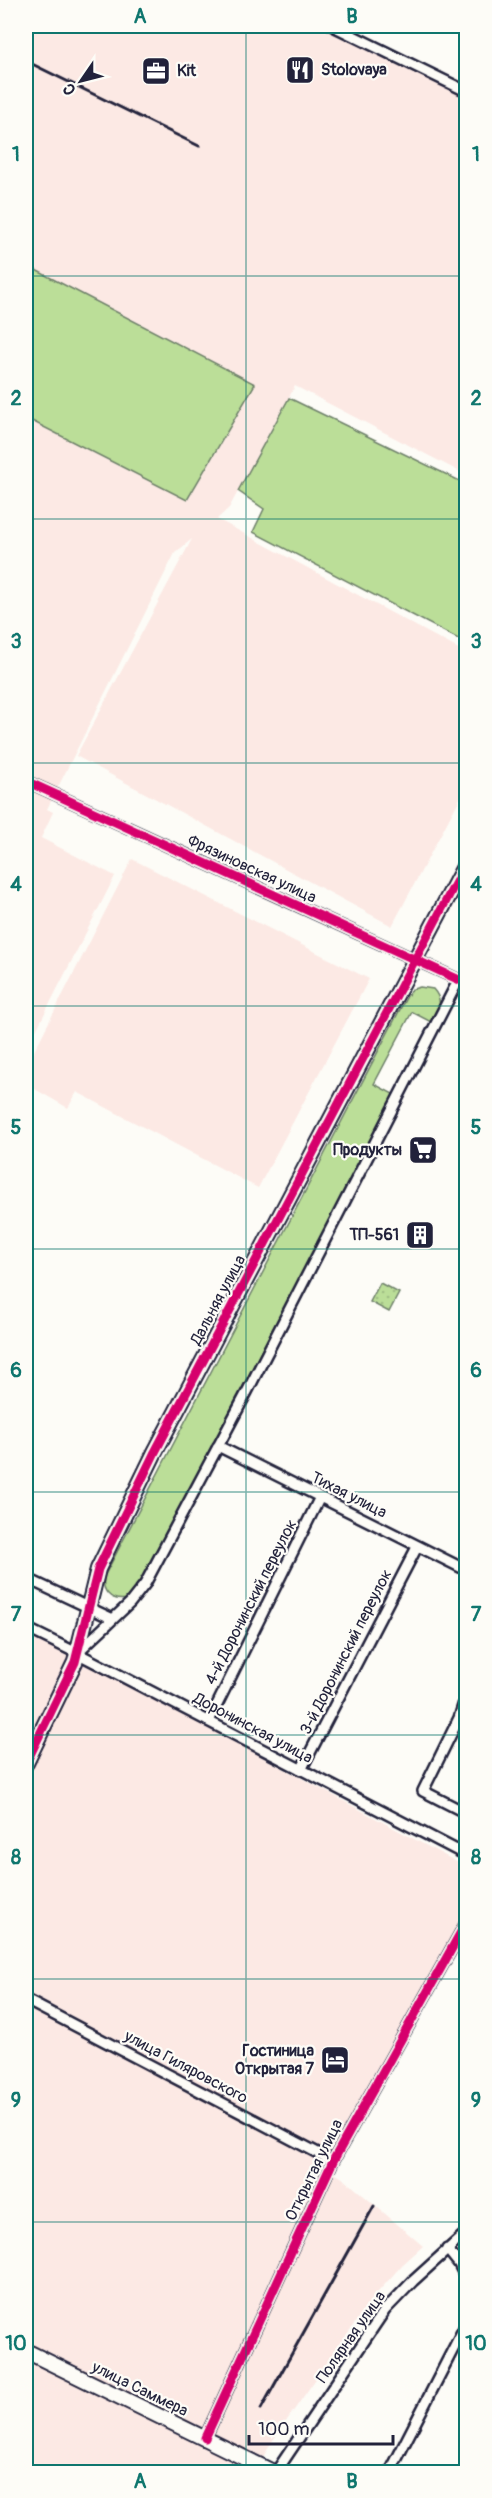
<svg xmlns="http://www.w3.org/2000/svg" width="492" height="2498" viewBox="0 0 492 2498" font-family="Pangolin,sans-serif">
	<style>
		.built { fill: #fce9e4 }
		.green { fill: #bbde98; stroke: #6e806a; stroke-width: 1.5 }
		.park { fill: url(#park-dots); stroke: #6e806a; stroke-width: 1.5 }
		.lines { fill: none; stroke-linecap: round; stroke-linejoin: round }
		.street-casing { stroke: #22223b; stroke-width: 14 }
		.secondary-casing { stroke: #22223b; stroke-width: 18 }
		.street { stroke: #fdfcf7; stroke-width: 9 }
		.secondary { stroke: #fdfcf7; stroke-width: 14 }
		.rail { stroke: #22223b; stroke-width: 3 }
		.cycleway-casing { stroke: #fdfcf7; stroke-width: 13 }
		.cycleway { stroke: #d6006c; stroke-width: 9 }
		.grid { fill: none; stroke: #0f766e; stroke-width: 1.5; stroke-opacity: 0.55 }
		.labels { text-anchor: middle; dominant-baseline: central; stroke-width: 4.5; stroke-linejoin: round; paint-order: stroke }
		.poi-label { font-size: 16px; font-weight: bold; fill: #22223b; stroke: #fdfcf7; text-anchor: end }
		.street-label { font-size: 16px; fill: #22223b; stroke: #fdfcf7 }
		.neatline { fill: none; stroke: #0f766e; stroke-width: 2 }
		.grid-label { font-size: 20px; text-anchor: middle; font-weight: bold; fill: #0f766e }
	</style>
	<defs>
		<pattern id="park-dots" width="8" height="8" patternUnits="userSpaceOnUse" patternTransform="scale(1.5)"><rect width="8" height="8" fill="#bbde98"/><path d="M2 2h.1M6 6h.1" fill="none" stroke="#a0be84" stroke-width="1.8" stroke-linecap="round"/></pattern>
	</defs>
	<rect width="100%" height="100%" fill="#fdfcf7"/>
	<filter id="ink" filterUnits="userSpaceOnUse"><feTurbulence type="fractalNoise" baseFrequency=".0167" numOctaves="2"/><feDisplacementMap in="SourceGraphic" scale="12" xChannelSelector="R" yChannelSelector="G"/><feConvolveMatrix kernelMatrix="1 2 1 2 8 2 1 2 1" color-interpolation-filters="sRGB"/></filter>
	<g filter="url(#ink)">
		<!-- built -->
		<path class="built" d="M26,26H319L466,98V475L295,386L229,508L217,519L466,653V787L392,926L76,756L192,539L175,553L47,809L53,812L41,838L115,876L26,1050Z
			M132,859L369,979L258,1188L77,1092L68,1108L26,1084V1067Z
			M26,1634L101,1670L466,1867V1913L323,2166L344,2179L423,2246L402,2265L371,2300L271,2443L255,2472H26Z"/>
		<!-- green -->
		<path class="green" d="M26,265L255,384L187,500L26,418Z
			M289,398L466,484V643L253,532L264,509L238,491Z
			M420,987L433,989C444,1001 439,1010 433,1023L412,1012L374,1084L395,1095L136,1591L127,1599C110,1602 100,1590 105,1575L407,996L413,989Z"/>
		<!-- park -->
		<path class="park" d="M380,1283L399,1293L389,1312L370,1302Z"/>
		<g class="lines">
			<!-- street casing -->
			<g class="street-casing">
				<path id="street" d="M333,26L466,91
					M26,781L466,983
					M218,1446L466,1570
					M26,1578L113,1619
					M26,1628L77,1653L466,1855
					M79,1651L130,1603L145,1584L247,1392L459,979
					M466,1696L459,1718L423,1791L466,1813
					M209,1721L320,1497
					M301,1770L417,1547
					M26,2000L333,2161
					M447,2249L459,2264L466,2278
					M205,2438L333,2161L466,1923
					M276,2472L385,2310L413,2281L466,2233
					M390,2472L466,2324"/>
			</g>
			<!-- secondary casing -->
			<g class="secondary-casing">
				<path id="secondary" d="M26,1763L75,1662L98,1569L155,1452L466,863
					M26,2351L273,2472"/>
			</g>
			<!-- street -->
			<use href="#street" class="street"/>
			<!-- secondary -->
			<use href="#secondary" class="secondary"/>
			<!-- rail -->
			<path class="rail" d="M26,27L30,30
				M26,61L199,146
				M261,2409L374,2206"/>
			<!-- cycleway casing -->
			<g class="cycleway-casing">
				<path id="cycleway" d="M26,781L466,983
					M26,1763L75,1662L98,1569L155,1452L466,863
					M205,2438L333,2161L466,1923"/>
			</g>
			<!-- cycleway -->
			<use href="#cycleway" class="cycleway"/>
		</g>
	</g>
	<!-- grid -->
	<path class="grid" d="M246,26V2472M26,276H466M26,519H466M26,763H466M26,1006H466M26,1249H466M26,1492H466M26,1735H466M26,1979H466M26,2222H466"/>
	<!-- icons -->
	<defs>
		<g id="restaurant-square" transform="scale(1.5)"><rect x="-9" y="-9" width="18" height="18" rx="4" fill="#22223b" stroke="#fdfcf7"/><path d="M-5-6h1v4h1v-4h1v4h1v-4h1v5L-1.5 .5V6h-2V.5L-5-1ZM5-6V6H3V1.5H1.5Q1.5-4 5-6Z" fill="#fff"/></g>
		<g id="office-square" transform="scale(1.5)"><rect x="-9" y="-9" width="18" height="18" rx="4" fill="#22223b" stroke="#fdfcf7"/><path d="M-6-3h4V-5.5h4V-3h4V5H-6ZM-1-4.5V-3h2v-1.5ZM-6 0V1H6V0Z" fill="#fff"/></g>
		<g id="supermarket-square" transform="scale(1.5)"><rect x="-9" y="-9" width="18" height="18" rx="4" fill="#22223b" stroke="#fdfcf7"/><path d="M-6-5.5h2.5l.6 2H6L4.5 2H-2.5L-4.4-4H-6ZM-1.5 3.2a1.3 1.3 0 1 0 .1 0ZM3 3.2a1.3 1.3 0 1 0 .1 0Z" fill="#fff"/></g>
		<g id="building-square" transform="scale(1.5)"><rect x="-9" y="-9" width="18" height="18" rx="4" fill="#22223b" stroke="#fdfcf7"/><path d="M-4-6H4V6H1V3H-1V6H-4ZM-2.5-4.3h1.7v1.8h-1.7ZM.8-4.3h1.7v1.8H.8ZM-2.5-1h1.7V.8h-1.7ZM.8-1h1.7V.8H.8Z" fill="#fff"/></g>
		<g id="hotel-square" transform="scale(1.5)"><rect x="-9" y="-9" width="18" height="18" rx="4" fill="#22223b" stroke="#fdfcf7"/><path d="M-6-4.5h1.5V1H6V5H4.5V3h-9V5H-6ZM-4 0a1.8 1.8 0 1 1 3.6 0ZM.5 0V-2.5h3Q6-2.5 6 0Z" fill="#fff"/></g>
	</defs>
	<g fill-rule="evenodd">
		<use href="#restaurant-square" x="300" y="70"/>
		<use href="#office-square" x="156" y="71"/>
		<use href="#supermarket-square" x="423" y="1150"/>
		<use href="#building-square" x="420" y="1235"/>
		<use href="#hotel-square" x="335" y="2060"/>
	</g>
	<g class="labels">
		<!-- poi labels -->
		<g class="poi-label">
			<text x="321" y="70" text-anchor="start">Stolovaya</text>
			<text x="177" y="71" text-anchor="start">Kit</text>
			<text x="402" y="1150">Продукты</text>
			<text x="399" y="1235">ТП-561</text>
			<text x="314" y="2051">Гостиница<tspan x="314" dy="18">Открытая 7</tspan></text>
		</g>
		<!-- street labels -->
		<g class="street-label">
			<text transform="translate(252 869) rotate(25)">Фрязиновская улица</text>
			<text transform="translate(218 1300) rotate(-62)">Дальняя улица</text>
			<text transform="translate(349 1495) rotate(27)">Тихая улица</text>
			<text transform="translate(251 1602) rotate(-63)">4-й Доронинский переулок</text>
			<text transform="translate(346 1652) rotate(-63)">3-й Доронинский переулок</text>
			<text transform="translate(253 1728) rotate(28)">Доронинская улица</text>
			<text transform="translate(186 2067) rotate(28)">улица Гиляровского</text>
			<text transform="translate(314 2170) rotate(-64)">Открытая улица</text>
			<text transform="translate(351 2337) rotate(-55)">Полярная улица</text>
			<text transform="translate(140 2389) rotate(26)">улица Саммера</text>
		</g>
	</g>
	<!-- margin -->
	<rect width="492" height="2498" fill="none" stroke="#fdfcf7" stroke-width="66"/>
	<!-- north arrow -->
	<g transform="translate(81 81) rotate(235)" stroke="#fdfcf7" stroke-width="4.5" paint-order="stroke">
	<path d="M0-4.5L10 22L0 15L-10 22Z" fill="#22223b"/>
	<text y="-9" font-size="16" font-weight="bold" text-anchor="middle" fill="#22223b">С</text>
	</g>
	<!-- scale -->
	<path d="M249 2435v9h144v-9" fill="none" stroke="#22223b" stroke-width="3"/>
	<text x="258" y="2435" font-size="18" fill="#22223b" stroke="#fdfcf7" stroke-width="4.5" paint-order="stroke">100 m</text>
	<rect x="33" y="33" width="426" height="2432" class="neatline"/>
	<g class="grid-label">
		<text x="140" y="23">A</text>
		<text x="352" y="23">B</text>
		<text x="16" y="161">1</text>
		<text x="476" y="161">1</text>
		<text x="16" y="405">2</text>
		<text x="476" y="405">2</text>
		<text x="16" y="648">3</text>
		<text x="476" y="648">3</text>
		<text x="16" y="891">4</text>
		<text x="476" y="891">4</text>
		<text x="16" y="1134">5</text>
		<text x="476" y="1134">5</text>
		<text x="16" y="1377">6</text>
		<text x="476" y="1377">6</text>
		<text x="16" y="1621">7</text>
		<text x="476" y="1621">7</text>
		<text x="16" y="1864">8</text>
		<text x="476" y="1864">8</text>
		<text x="16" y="2107">9</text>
		<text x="476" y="2107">9</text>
		<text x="16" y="2350">10</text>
		<text x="476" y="2350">10</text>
		<text x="140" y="2488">A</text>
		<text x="352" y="2488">B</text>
	</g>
</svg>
